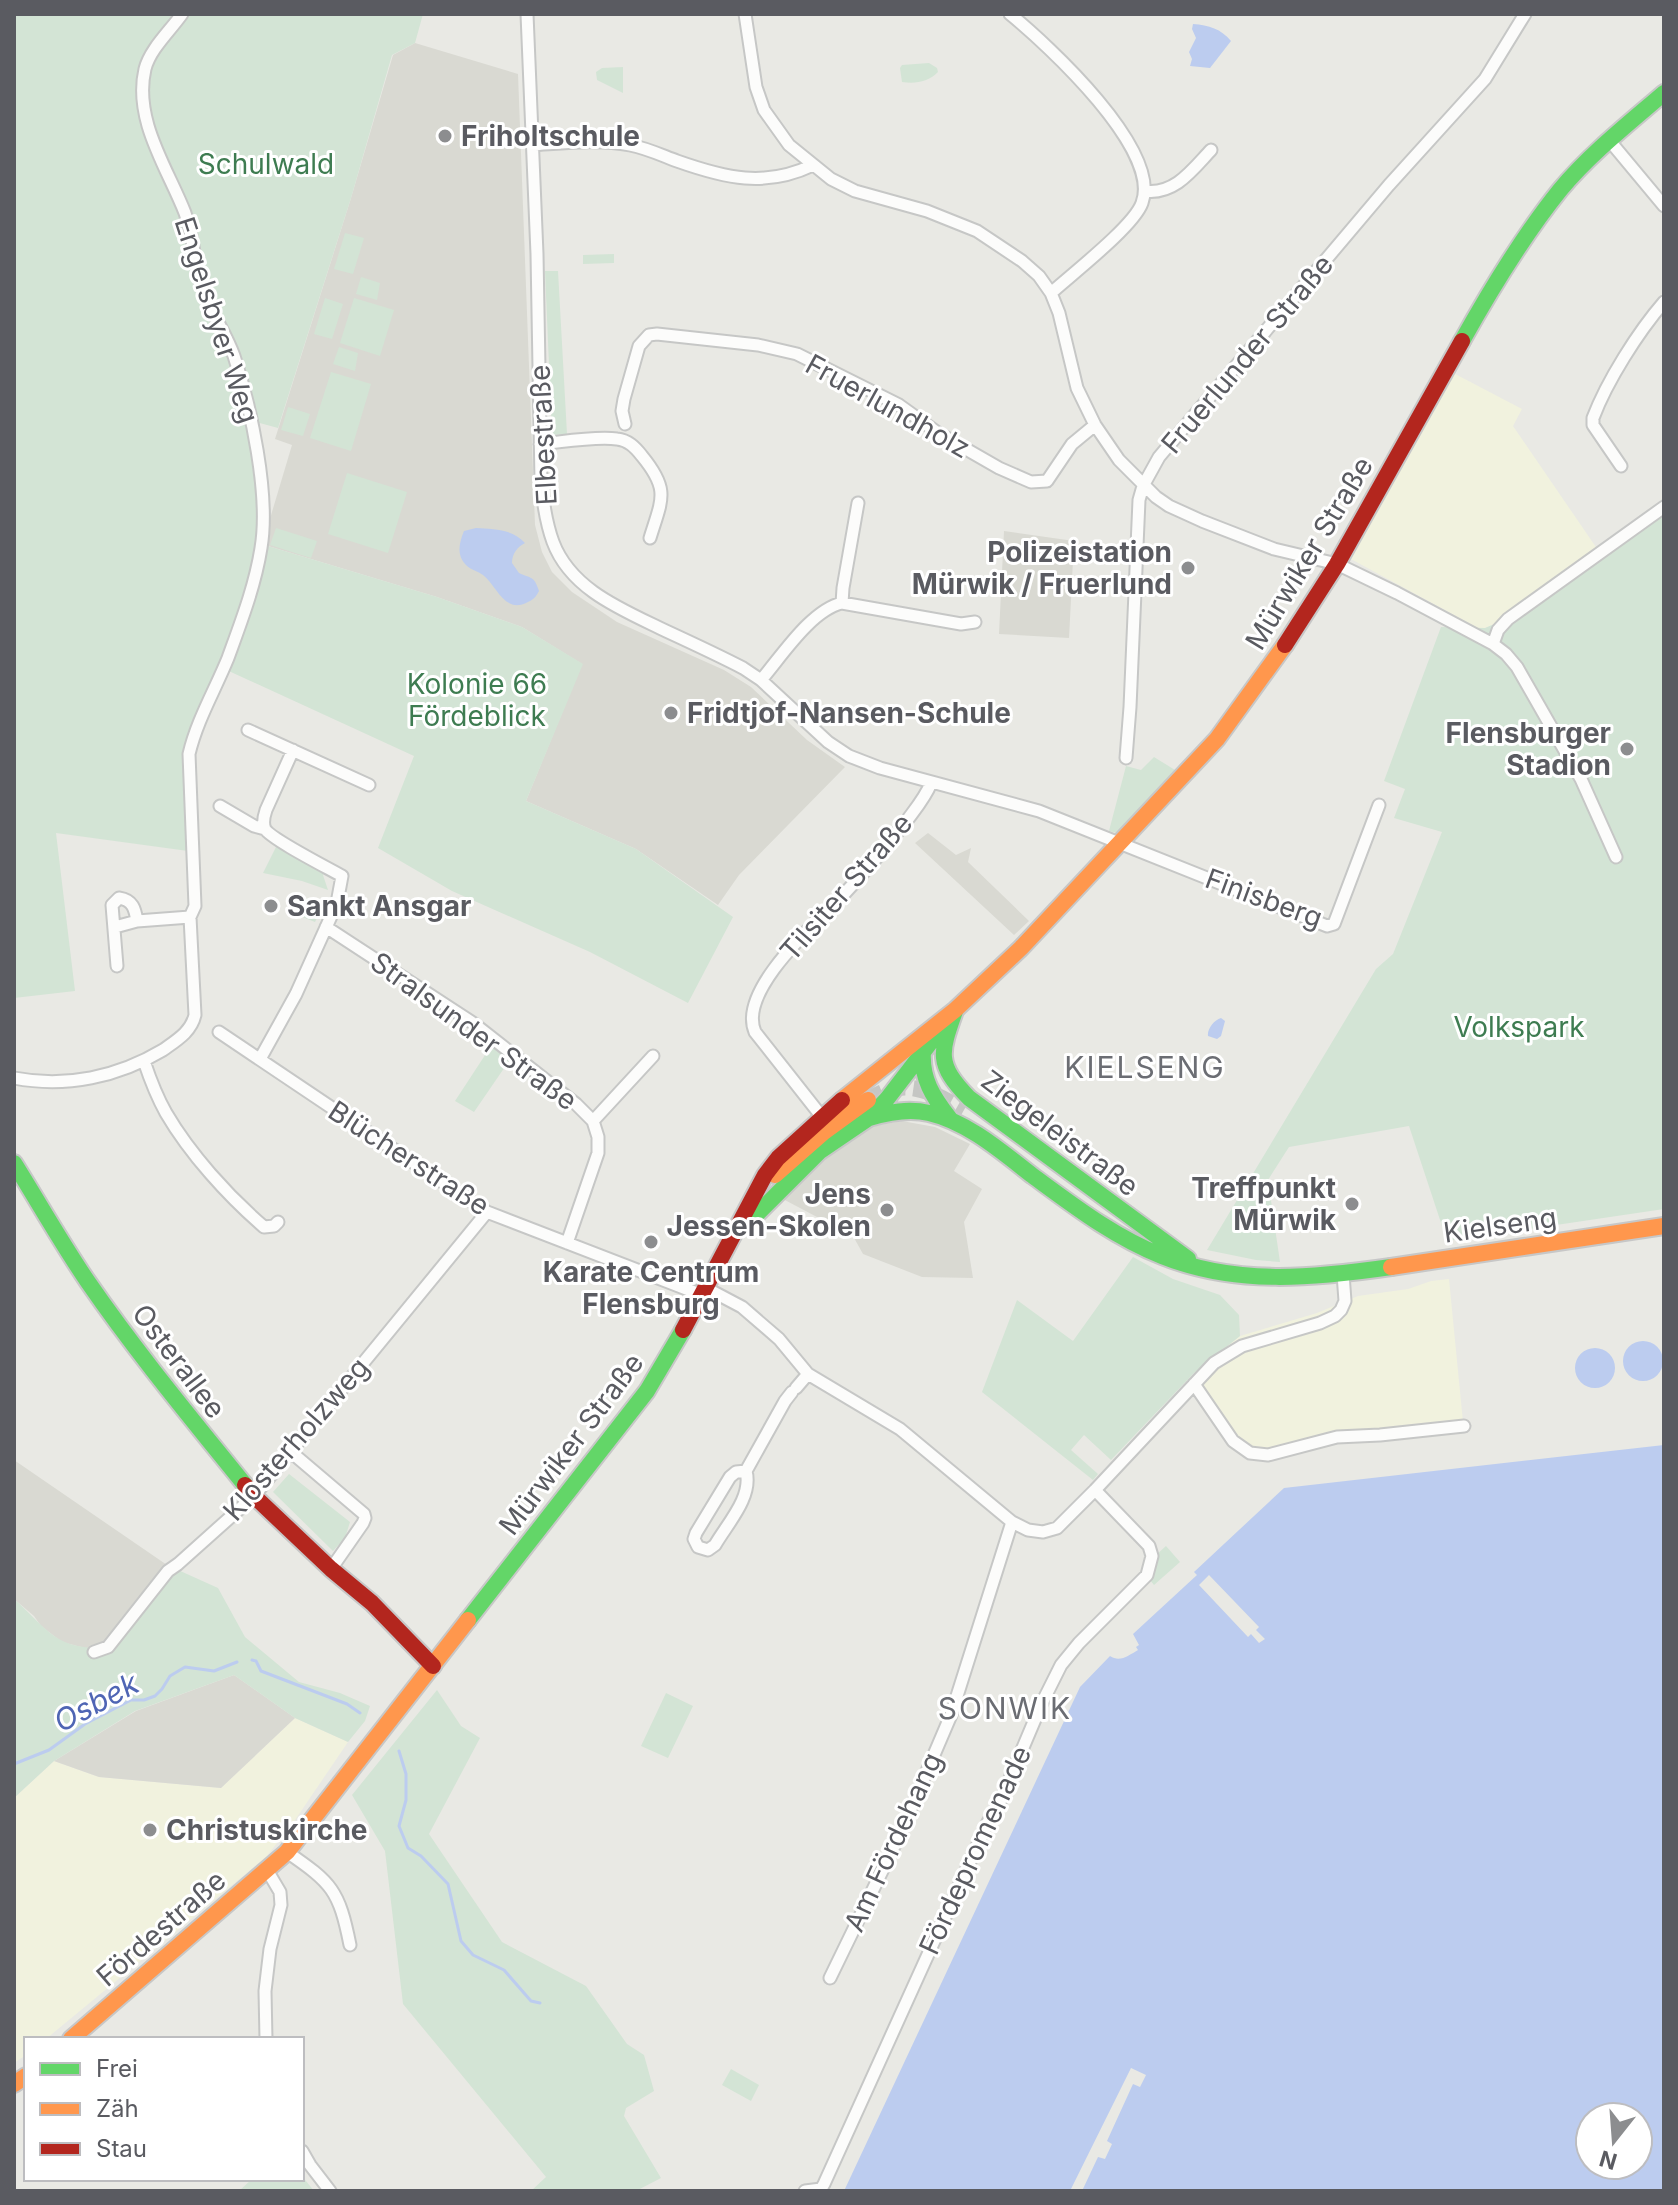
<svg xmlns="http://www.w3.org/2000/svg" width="1678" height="2205" viewBox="0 0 1678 2205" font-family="Inter,sans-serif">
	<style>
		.commercial { fill: #f1f2de }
		.education { fill: #d9d9d2 }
		.green { fill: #d3e4d5 }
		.water { fill: #bcccef; fill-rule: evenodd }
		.pier { fill: #e9e9e4 }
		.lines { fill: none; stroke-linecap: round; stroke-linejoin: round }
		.stream { stroke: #bcccef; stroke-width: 3 }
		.secondary-tunnel { stroke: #c5c6c3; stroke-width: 16; stroke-dasharray: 16 8; stroke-linecap: butt }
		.street-casing { stroke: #c6c7c6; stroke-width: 15 }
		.fast-casing { stroke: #c7c7c7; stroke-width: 20 }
		.slow-casing { stroke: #c7c7c7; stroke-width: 20 }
		.jam-casing { stroke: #c7c7c7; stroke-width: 20 }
		.street { stroke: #fcfcfb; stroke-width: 11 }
		.fast { stroke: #63d668; stroke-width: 16 }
		.slow { stroke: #ff974d; stroke-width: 16 }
		.jam { stroke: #b3261e; stroke-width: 16 }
		.poi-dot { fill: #8c8d8f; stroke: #fff; stroke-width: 3 }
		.labels { text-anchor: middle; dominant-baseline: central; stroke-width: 6; stroke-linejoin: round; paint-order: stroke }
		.poi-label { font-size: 28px; font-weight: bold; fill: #5a5b61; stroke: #fff; text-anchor: start }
		.park-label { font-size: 28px; fill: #3e7c51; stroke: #fff }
		.street-label { font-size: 28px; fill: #5a5b61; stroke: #fff }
		.neighbourhood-label { font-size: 30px; letter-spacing: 2px; fill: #6b6d73; stroke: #fff }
		.water-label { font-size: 30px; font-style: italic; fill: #4f65b4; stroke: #fff }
	</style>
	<rect width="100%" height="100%" fill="#e9e9e4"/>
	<!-- commercial -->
	<path class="commercial" d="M1438,365L1522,409L1513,426L1600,553L1509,618L1485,628H1478L1338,552Z
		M1449,1279L1463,1422L1370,1432L1340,1430L1278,1449L1263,1451L1253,1449L1243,1444L1194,1373L1240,1336L1317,1313L1358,1296L1408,1289L1431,1281Z
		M295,1718L348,1742L293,1823L266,1857L46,2039H26V2055L14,2063V1798L54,1761L99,1777L221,1788Z"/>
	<!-- education -->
	<path class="education" d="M415,43L518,74L535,525L542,552L552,572L572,592L617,622L724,670L751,687L807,740L845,767L739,875L718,905L636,849L526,801L582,664L522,627L437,597L268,546L269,522L292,445L275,439L351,198L393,55Z
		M1004,531L1074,541L1069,638L999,634Z
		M928,833L956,855L971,848L968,862L1029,921L1014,935L915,843Z
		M902,1121L935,1127L970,1144L954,1171L982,1189L964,1222L973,1278L922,1277L863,1254L853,1236L781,1198L814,1163L864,1128Z
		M14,1460L167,1565L102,1648H85L62,1642L41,1626L34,1616L14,1599Z
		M234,1675L295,1718L221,1788L99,1777L54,1761L136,1711Z"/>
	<!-- green -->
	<path class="green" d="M14,14H423L415,43L392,55L351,198L278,428L256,422L266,503L268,546L437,597L522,627L583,664L526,801L636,849L733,917L688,1003L590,952L452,891L378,848L414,756L220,667L190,732L188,851L56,833L75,991L14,998Z
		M929,63L937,68L938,72C928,82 916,84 902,82L900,68L902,65Z
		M623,67V93L597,80L596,72L602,68Z
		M345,233L364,238L353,274L334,269Z
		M614,254V263L583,264V255Z
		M545,271H558L567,434L552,435Z
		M361,277L380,283L377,300L356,294Z
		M325,298L343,304L332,339L314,334Z
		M354,298L394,310L380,356L340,343Z
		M339,347L358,353L355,371L333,364Z
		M331,372L371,384L351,451L310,438Z
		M288,407L310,414L303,436L281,430Z
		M347,473L407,492L388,553L328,534Z
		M1664,507V1209L1447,1241L1409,1126L1289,1147L1268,1180L1280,1262L1256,1260L1207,1250L1376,969L1393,954L1442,832L1394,818L1405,789L1384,781L1441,627L1485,628L1509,618Z
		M276,528L317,541L311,558L270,545Z
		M1154,757L1175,770L1117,833L1109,831L1126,766L1141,770Z
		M278,843L326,871L323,875L328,890L302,881L263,873Z
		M307,898L324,904L315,922L300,916L302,903Z
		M491,1046L509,1061L474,1112L455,1101Z
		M1133,1257L1173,1279L1220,1295L1239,1315L1240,1336L1194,1373L1111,1460L1084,1435L1071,1450L1098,1474L1093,1480L982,1392L1017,1300L1073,1341Z
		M289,1474L350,1522L345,1538L333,1551L273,1492Z
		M1166,1546L1180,1562L1154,1585L1150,1580L1156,1567V1555Z
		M167,1565L218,1588L245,1637L299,1682L340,1693L370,1706L365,1721L348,1742L295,1718L234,1675L135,1711L54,1761L14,1798V1599C46,1627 54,1649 102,1648Z
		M437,1690L461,1726L480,1738L429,1834L502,1942L586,1986L627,2044L644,2055L654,2091L626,2108L624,2116L661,2178L636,2191H531L546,2177L403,2004L385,1851L352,1795Z
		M666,1693L693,1706L668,1758L641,1746Z
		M731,2069L759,2085L751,2101L722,2085Z
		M302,2176L314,2191H239L252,2179H302Z"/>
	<!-- water -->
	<path class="water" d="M1193,24C1209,25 1221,29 1231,41L1210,68L1190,66L1192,59L1189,52L1196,38L1192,29Z
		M476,528C493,529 513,529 525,543C517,547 512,554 512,563L519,573C531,579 534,575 539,591C536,597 533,600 526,603C504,613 497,586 483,575C478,571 471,570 467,566C456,556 459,543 464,531Z
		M1221,1018L1225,1021L1221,1036L1217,1039L1208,1036C1207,1029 1214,1020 1221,1018Z
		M1623 1361a20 20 0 1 1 40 0a20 20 0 1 1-40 0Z
		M1575 1368a20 20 0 1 1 40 0a20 20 0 1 1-40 0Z
		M1664,1445V2191H1082L1098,2157L1105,2159L1112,2144L1107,2141L1133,2084L1140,2087L1146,2075L1131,2068L1070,2191H844L1080,1687L1110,1656C1120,1663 1129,1655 1138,1650L1136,1647L1139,1645L1133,1634L1197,1575L1194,1572L1284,1488ZM1590,2117H1638V2165H1590Z"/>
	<!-- pier -->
	<path class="pier" d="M1209,1575L1259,1627L1256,1630L1265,1639L1259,1643L1251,1634L1248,1637L1199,1585Z"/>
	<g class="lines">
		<!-- stream -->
		<path class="stream" d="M252,1660L256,1661L261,1671L347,1704L360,1713
			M399,1751L406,1774V1800L399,1826L408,1848L421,1856L448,1884L461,1941L473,1955L504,1970L531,2001L540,2003
			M14,1764L49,1750L85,1724L131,1700H144L155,1696L162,1689L170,1676L185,1667L214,1671L237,1662"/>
		<!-- secondary-tunnel -->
		<path class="secondary-tunnel" d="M868,1100C904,1076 931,1091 964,1110"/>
		<!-- street casing -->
		<g class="street-casing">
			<path id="street" d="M527,14L537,254L541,482C543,502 546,523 553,542C571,590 623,610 666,631C692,643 718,655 743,668L761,680L828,742L849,756L880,768L1039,811L1327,926L1334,924L1379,805
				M745,14L756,87L764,110L789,145L831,179L855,191L927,211L977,231L1022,261L1039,276L1051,293L1059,313L1077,388L1095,425L1119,460L1156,497L1169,506L1202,521L1274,549L1337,564L1397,593L1493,644L1506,654L1517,667L1581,779L1616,857
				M1010,14C1048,45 1162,150 1142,203C1134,226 1072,274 1051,293
				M1609,140L1664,206
				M532,145C565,143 598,139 630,145C646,148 661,155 677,161C725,178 765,188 813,165
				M1145,191C1175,195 1193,169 1211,150
				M625,424L622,411L624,399L639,346L649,335L657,334L758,345L797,354L899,405L938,433L999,468L1031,482L1047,481L1072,444L1095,425
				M540,444C562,442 595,436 617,439C628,440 635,447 642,456C670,490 662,499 650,538
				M1621,466L1593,425V418C1607,381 1638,332 1664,302
				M842,603L843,588L858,503
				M1493,644L1498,630L1508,619L1664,507
				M761,680C781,657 811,610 842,603L961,624L975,622
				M248,730L369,785
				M1126,758L1130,707L1139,500L1143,486L1159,457L1389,185L1485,79L1525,14
				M220,806L254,826L265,829
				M115,927L137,921L190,917
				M326,927L473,1023L576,1104L593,1121L598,1137V1153L567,1243
				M117,966L112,905L119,898C133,900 135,909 137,921
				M219,1032L487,1212L702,1295
				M260,1059L296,994L337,903L342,876C328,868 271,839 265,829C262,823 264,816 266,810L293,750
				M144,1061C150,1079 157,1097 166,1113C190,1154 228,1196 264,1227L274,1226L278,1222
				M14,1078C66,1088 118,1077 163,1050C177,1040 191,1032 195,1015L190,917L195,906L189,754C197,720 215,690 228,658C241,622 255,586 261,548C270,495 251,407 234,356C226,333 211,313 203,290C194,266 194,238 185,213C168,169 133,120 145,69C150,49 170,31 182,14
				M822,1117L755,1032C737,990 818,921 844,894C867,870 888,845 908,819C917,807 926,796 931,783
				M593,1121L653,1056
				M706,1288L742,1307L779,1339L808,1374L900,1429L1012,1522L1028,1530L1043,1532L1057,1528L1095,1490L1214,1363L1242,1346L1320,1323L1335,1316L1341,1310L1345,1301L1343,1274
				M1194,1384L1233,1441L1250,1453L1268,1455L1337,1437L1380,1435L1464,1426
				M796,1388L808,1374
				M291,1452L364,1514L365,1518L363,1523L331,1569
				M746,1471L736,1472L730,1477L696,1533L694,1539L698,1547L708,1550L715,1545C727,1524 753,1497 746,1471L785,1401L792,1392
				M94,1652L108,1647L168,1571L178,1564L254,1496L487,1212
				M287,1852C332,1883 339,1890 350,1945
				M830,1978L901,1832L951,1715L1012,1522
				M266,2039L265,1991L270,1949L281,1905L280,1892L267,1870
				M302,2151L310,2165L330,2191
				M805,2191L821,2189L824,2184L988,1822L1000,1802L1041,1705L1061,1665L1079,1643L1147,1575L1152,1556L1149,1546L1095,1490"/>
		</g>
		<!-- fast casing -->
		<g class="fast-casing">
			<path id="fast" d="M1462,341C1491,289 1523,236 1560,190C1590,154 1628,124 1664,93
				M955,1011C940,1053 936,1064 969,1098L1188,1259
				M923,1051C921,1079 933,1097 950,1119
				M869,1118C889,1112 909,1108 929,1113C968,1122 1002,1152 1033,1176C1074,1206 1114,1237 1162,1256C1236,1286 1315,1278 1391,1267
				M14,1163C39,1203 62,1244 88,1282C137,1353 191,1418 245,1485
				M743,1228L819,1152L869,1118L887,1099L940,1030
				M468,1620L647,1391L683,1330"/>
		</g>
		<!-- slow casing -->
		<g class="slow-casing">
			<path id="slow" d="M842,1100L955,1010L1021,948L1217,739L1285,645
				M775,1175L824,1132L868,1100
				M1391,1267L1664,1226
				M71,2039L287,1852L468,1620
				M14,2084L26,2076"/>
		</g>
		<!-- jam casing -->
		<g class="jam-casing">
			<path id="jam" d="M1285,645L1337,564L1462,341
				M683,1330L765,1175L778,1158L842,1100
				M245,1485L254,1496L331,1569L372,1603L433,1666"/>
		</g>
		<!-- street -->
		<use href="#street" class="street"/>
		<!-- fast -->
		<use href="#fast" class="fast"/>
		<!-- slow -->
		<use href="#slow" class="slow"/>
		<!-- jam -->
		<use href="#jam" class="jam"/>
	</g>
	<!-- markers -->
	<g class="poi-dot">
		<circle cx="445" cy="136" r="8"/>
		<circle cx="1188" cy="568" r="8"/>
		<circle cx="671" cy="713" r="8"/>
		<circle cx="1627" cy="749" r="8"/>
		<circle cx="271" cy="906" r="8"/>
		<circle cx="1352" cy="1204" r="8"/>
		<circle cx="887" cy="1210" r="8"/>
		<circle cx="651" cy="1242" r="8"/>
		<circle cx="150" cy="1830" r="8"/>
	</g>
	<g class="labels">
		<!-- poi labels -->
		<g class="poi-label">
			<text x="461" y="136">Friholtschule</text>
			<text x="1172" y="552" text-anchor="end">Polizeistation<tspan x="1172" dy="32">Mürwik / Fruerlund</tspan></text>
			<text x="687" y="713">Fridtjof-Nansen-Schule</text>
			<text x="1611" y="733" text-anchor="end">Flensburger<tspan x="1611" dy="32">Stadion</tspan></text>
			<text x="287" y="906">Sankt Ansgar</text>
			<text x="1336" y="1188" text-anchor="end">Treffpunkt<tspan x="1336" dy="32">Mürwik</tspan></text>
			<text x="871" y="1194" text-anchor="end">Jens<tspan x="871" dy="32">Jessen-Skolen</tspan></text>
			<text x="651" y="1272" text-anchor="middle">Karate Centrum<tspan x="651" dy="32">Flensburg</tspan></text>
			<text x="166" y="1830">Christuskirche</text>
		</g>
		<!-- park labels -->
		<g class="park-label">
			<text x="266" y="164">Schulwald</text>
			<text x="477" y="684">Kolonie 66<tspan x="477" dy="32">Fördeblick</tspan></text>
			<text x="1519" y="1027">Volkspark</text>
		</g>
		<!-- street labels -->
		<g class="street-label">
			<text transform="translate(217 320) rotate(72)">Engelsbyer Weg</text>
			<text transform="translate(1247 354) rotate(-50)">Fruerlunder Straße</text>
			<text transform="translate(888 406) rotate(29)">Fruerlundholz</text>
			<text transform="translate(543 435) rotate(-93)">Elbestraße</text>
			<text transform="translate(1309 553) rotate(-59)">Mürwiker Straße</text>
			<text transform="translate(846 887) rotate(-49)">Tilsiter Straße</text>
			<text transform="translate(1264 898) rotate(20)">Finisberg</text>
			<text transform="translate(474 1031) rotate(36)">Stralsunder Straße</text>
			<text transform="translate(1060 1133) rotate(37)">Ziegeleistraße</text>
			<text transform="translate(409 1158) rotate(33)">Blücherstraße</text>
			<text transform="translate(1500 1225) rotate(-8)">Kielseng</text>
			<text transform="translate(179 1361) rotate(53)">Osterallee</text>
			<text transform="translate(296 1439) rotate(-49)">Klosterholzweg</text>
			<text transform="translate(571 1444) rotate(-53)">Mürwiker Straße</text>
			<text transform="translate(893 1842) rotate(-65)">Am Fördehang</text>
			<text transform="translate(975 1850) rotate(-65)">Fördepromenade</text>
			<text transform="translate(161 1928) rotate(-41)">Fördestraße</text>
		</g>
		<!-- neighbourhood labels -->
		<g class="neighbourhood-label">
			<text x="1145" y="1067">KIELSENG</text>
			<text x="1005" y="1708">SONWIK</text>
		</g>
		<!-- water labels -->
		<g class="water-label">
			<text transform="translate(96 1702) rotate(-28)">Osbek</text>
		</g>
	</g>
	<!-- border -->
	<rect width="1678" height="2205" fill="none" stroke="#5a5b61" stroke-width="32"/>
	<!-- legend -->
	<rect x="24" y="2037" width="280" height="144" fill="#ffffff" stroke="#bdbdc0" stroke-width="2"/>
	<rect x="40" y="2063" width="40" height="12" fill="#63d668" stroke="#bdbdc0" stroke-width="2"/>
	<text x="96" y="2077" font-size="24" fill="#5a5b61">Frei</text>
	<rect x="40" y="2103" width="40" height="12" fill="#ff974d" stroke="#bdbdc0" stroke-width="2"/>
	<text x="96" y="2117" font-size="24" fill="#5a5b61">Zäh</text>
	<rect x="40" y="2143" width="40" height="12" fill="#b3261e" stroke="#bdbdc0" stroke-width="2"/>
	<text x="96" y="2157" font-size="24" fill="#5a5b61">Stau</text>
	<!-- north arrow -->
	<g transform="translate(1614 2141) rotate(197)"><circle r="38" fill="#ffffff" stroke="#bdbdc0" stroke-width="2"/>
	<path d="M0-6L14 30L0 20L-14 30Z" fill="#8c8d8f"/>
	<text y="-12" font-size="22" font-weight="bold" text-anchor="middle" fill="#5a5b61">N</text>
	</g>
</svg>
